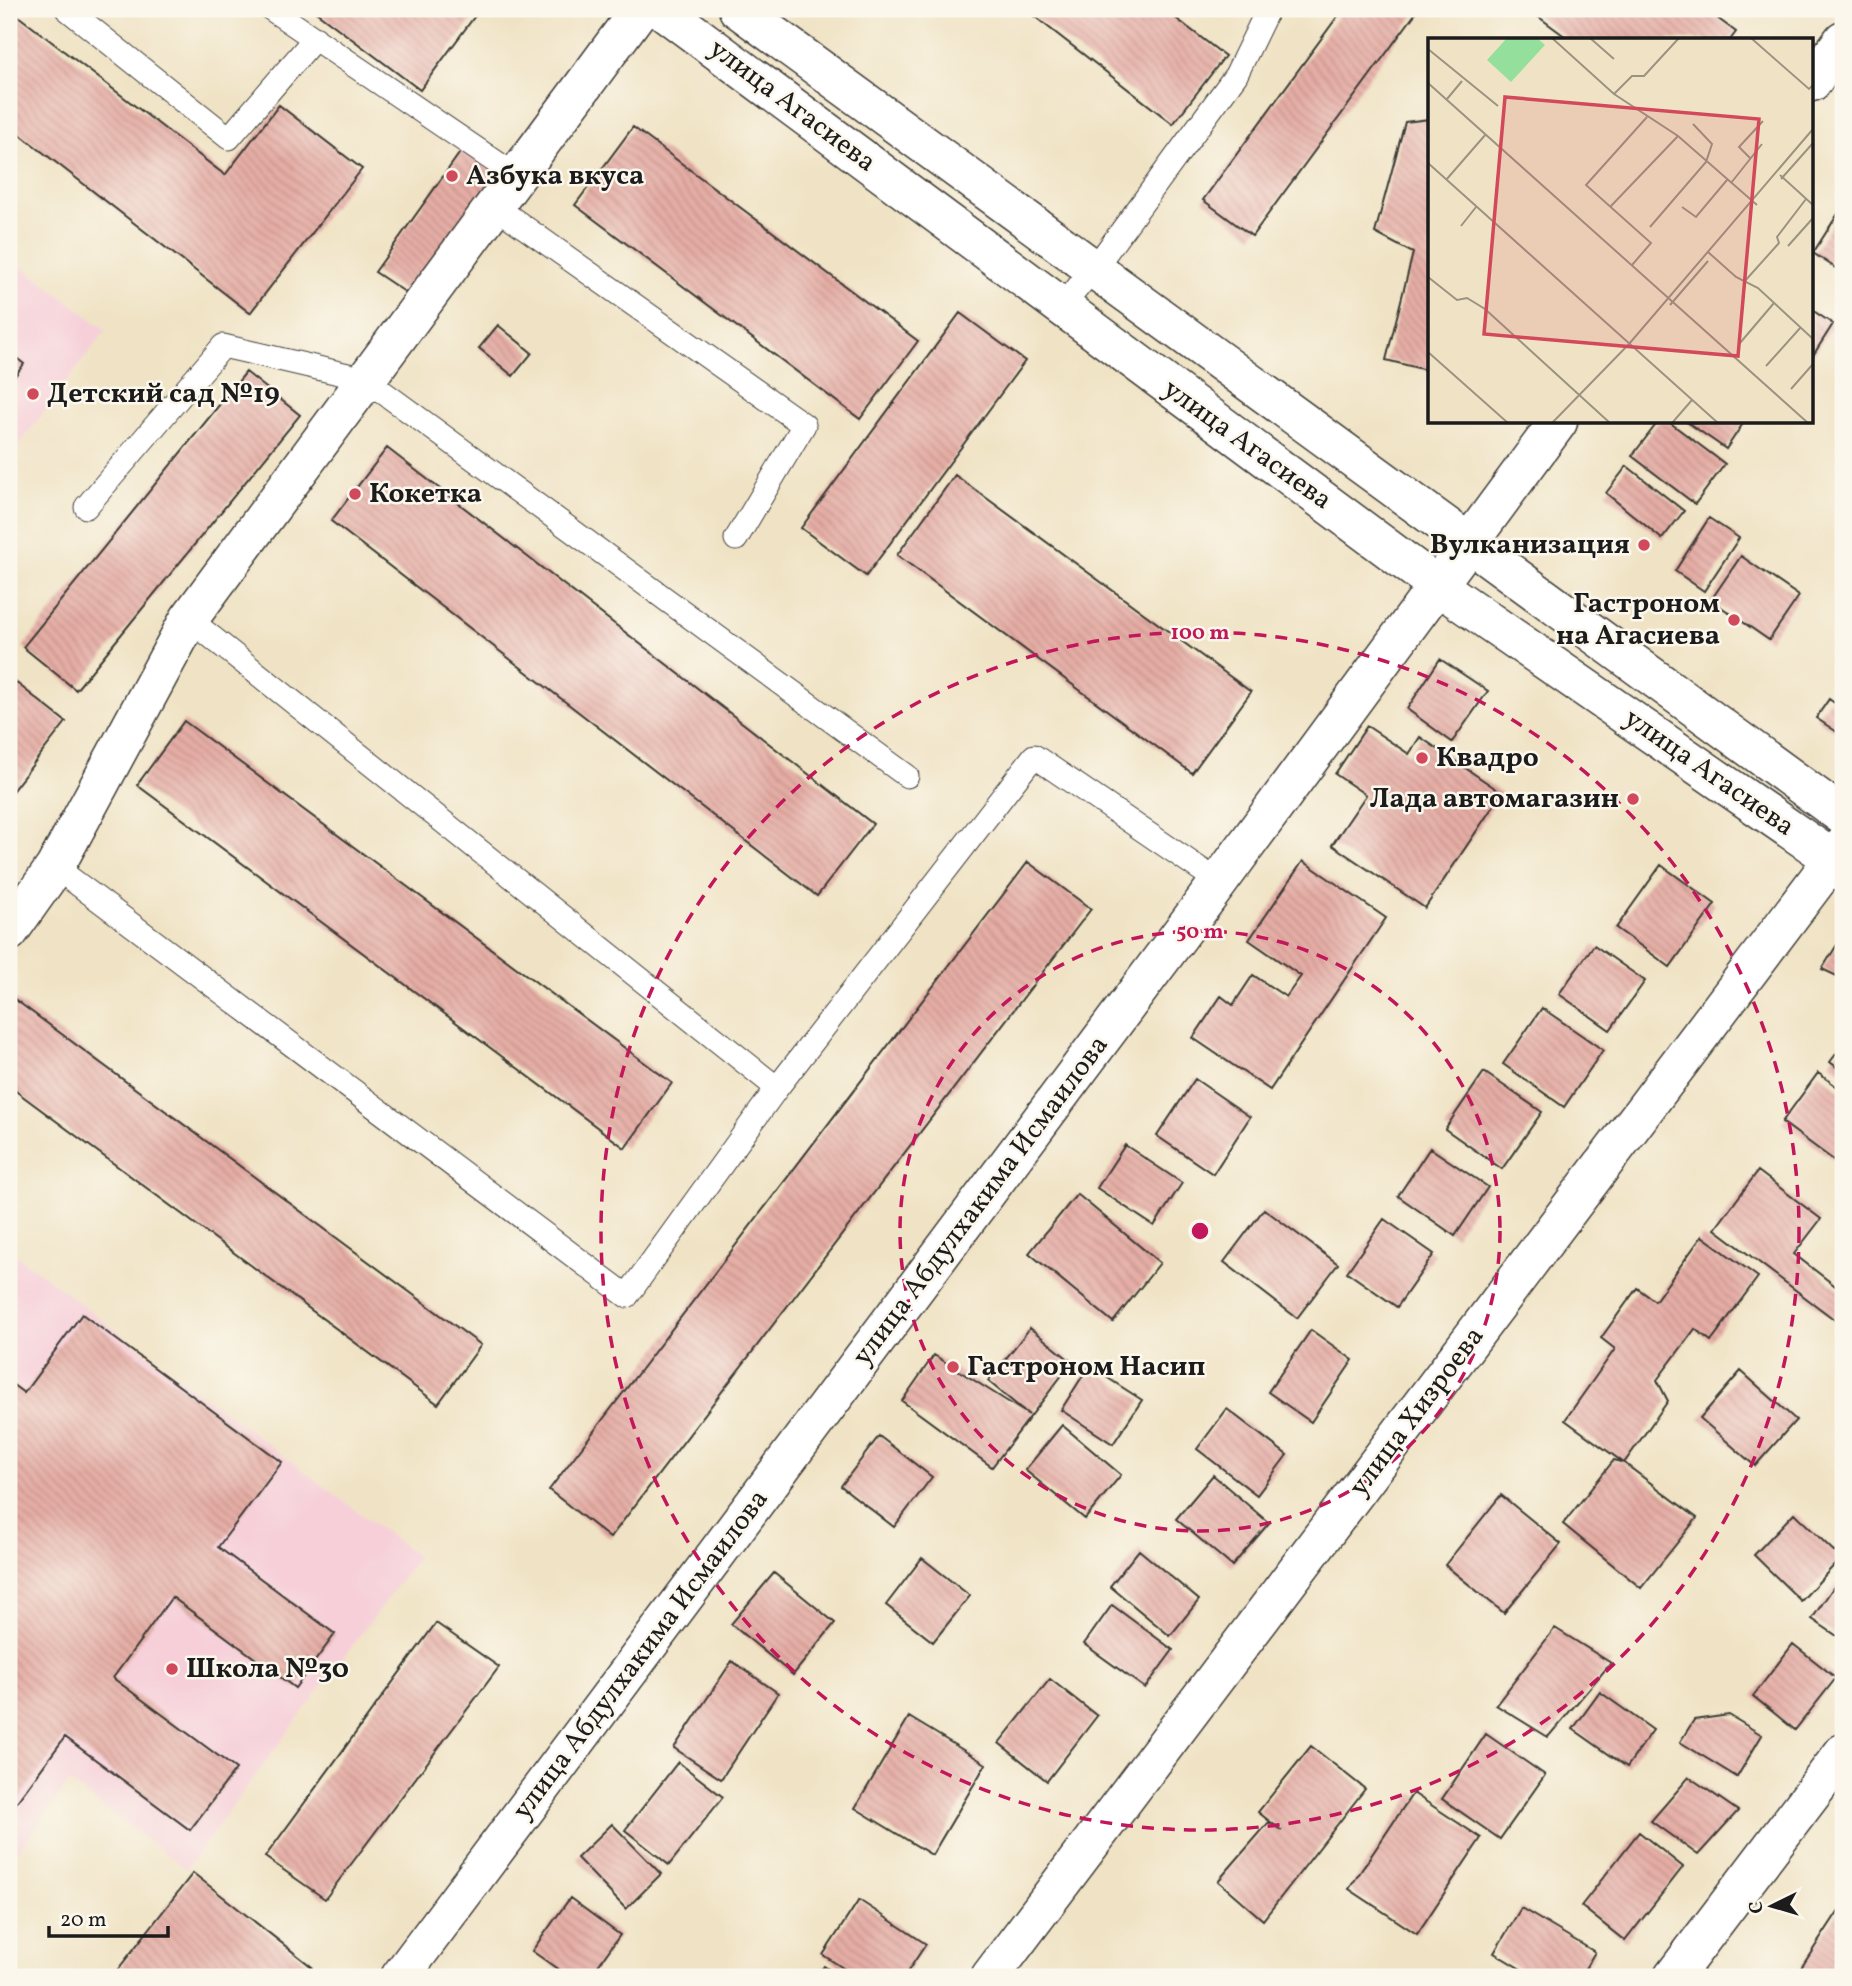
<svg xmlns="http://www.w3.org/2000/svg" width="1852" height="1986" viewBox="0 0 1852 1986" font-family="Vollkorn,serif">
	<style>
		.built { fill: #f6cfd9 }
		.building { fill: url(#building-back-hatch) }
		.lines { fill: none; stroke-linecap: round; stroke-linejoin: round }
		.lane-casing { stroke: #3c3a35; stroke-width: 25 }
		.street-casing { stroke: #3c3a35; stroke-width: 41 }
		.secondary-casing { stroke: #3c3a35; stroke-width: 41 }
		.lane { stroke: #fff; stroke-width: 23 }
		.street { stroke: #fff; stroke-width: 38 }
		.secondary { stroke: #fff; stroke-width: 38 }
		.ring { fill: none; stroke: #c2185b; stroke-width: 3.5; stroke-dasharray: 12 9 }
		.poi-dot { fill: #d1495b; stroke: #fbf7ec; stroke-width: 2.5 }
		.labels { text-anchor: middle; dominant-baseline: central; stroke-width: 5; stroke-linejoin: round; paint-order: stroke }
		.street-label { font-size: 28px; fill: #1c1c1c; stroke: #fbf7ec }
		.poi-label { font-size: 28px; font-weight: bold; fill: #1c1c1c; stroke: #fbf7ec; text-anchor: start }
		.inset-road { fill: none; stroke: #9b9381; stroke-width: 2 }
		.view { fill: #d1495b; fill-opacity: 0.15; stroke: #d1495b; stroke-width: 3.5 }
		.inset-edge { fill: none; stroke: #1c1c1c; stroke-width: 3.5 }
		.centre { fill: #c2185b; stroke: #fbf7ec; stroke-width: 3.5 }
		.ring-label { font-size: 21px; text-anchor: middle; font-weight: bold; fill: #c2185b; stroke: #fbf7ec; stroke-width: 5; stroke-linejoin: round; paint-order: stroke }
	</style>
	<defs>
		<pattern id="building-back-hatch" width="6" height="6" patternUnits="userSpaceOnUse" patternTransform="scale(1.75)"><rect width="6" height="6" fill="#e5ada5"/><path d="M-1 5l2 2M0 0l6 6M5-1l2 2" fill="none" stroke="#c4948d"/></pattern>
	</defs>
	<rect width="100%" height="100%" fill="#fbf7ec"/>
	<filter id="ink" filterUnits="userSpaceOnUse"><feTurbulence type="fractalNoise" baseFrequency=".0143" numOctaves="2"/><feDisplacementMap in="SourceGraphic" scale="14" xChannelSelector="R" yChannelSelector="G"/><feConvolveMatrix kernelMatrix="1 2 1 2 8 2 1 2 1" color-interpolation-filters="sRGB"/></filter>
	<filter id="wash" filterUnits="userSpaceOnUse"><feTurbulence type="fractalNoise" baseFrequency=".00686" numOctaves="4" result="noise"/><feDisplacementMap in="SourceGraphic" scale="28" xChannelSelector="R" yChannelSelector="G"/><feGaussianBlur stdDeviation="1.57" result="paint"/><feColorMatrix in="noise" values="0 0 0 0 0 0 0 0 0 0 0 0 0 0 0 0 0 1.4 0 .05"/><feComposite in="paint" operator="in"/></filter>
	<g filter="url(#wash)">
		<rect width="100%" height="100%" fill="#f0e3c5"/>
		<!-- built -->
		<path class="built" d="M9,256L106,330L9,458Z
			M9,1250L418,1557L186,1869L69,1782L9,1863Z"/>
		<g id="blocks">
			<!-- building -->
			<path class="building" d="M9,9L225,175L279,105L362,169L250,313L9,126Z
				M312,9H480L420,90Z
				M1025,9H1164L1225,56L1173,124Z
				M1343,9H1407L1415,14L1252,236L1203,200Z
				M1528,9H1705L1736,32L1730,40H1570Z
				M1430,119V371L1386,360L1413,253L1375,233L1405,122Z
				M633,127L918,341L860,419L575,205Z
				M464,147L495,172L492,205L414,298L375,272Z
				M1843,206V273L1813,253Z
				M1812,310L1833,324L1812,357Z
				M960,313L1025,361L866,576L801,528Z
				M498,325L532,353L513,376L479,348Z
				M9,352L24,364L9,384Z
				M246,372L300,415L76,690L23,647Z
				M1658,422H1669L1725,464L1695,504L1632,456Z
				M1687,422H1744L1726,449Z
				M387,448L873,824L817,896L331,521Z
				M1627,466L1684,511L1662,539L1606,493Z
				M955,475L1251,692L1192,773L897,555Z
				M1709,518L1739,538L1704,591L1675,571Z
				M1741,556L1799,596L1769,640L1711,600Z
				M1440,659L1488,691L1452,742L1407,709Z
				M9,677L66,722L9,795Z
				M1829,699L1843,709V736L1816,718Z
				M184,721L672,1083L625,1148L137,785Z
				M1367,726L1409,754L1420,737L1502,793L1425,908L1332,845L1366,795L1335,774Z
				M1303,861L1386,918L1270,1090L1193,1038L1221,996L1233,1005L1253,975L1286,997L1301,976L1249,940Z
				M1028,862L1091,909L610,1538L549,1490Z
				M1661,865L1715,904L1670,967L1616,928Z
				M1843,935V979L1822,969Z
				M1594,945L1645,981L1610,1030L1559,994Z
				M9,995L481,1345L438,1404L9,1086Z
				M1542,1008L1603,1050L1564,1107L1503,1064Z
				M1843,1045V1072L1830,1062Z
				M1484,1072L1542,1112L1502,1169L1445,1129Z
				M1818,1073L1843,1091V1167L1782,1122Z
				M1195,1079L1250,1117L1213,1174L1157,1136Z
				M1125,1145L1182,1183L1154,1226L1097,1188Z
				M1430,1148L1488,1187L1455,1236L1398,1196Z
				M1758,1171L1821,1219L1794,1254L1843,1292V1326L1715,1229Z
				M1077,1194L1160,1263L1113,1322L1029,1253Z
				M1264,1209L1338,1264L1297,1318L1224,1262Z
				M1384,1219L1434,1254L1397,1307L1347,1272Z
				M1702,1236L1758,1277L1711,1341L1695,1329L1657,1380L1668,1401L1624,1463L1565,1420L1615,1349L1601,1338L1637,1288L1655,1301Z
				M82,1314L282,1462L218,1547L335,1634L295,1688L172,1597L113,1678L236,1769L190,1830L65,1737L16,1803L9,1798V1382L24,1393Z
				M1030,1328L1072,1362L992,1467L902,1401L934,1355L1029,1415L988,1381Z
				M1311,1330L1353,1360L1311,1422L1268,1392Z
				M1089,1366L1142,1400L1113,1444L1061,1410Z
				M1741,1371L1796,1420L1755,1466L1700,1418Z
				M1227,1409L1287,1455L1257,1495L1197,1449Z
				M1062,1425L1121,1475L1085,1519L1025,1470Z
				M879,1436L932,1477L894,1527L841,1486Z
				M1614,1460L1624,1463L1697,1518L1641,1588L1563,1524Z
				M1213,1475L1269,1523L1232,1566L1176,1519Z
				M1501,1495L1561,1544L1504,1613L1445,1565Z
				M1794,1513L1841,1558L1801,1601L1754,1555Z
				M1139,1550L1199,1600L1170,1636L1110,1586Z
				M922,1558L970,1596L933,1642L886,1605Z
				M774,1573L835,1623L793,1675L731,1624Z
				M1843,1573V1640L1812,1619Z
				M1112,1605L1173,1650L1145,1688L1084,1644Z
				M436,1623L499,1667L325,1899L265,1857Z
				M1555,1628L1611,1663L1548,1737L1496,1705Z
				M1793,1644L1836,1678L1795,1730L1753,1696Z
				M732,1661L778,1693L721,1779L674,1748Z
				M1050,1679L1097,1716L1047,1781L999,1743Z
				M1600,1692L1653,1730L1627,1767L1573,1729Z
				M1729,1715L1762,1735L1737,1777L1680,1742L1694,1720Z
				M909,1717L986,1764L932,1855L855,1808Z
				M1486,1734L1545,1775L1500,1839L1442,1799Z
				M1311,1746L1365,1789L1263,1920L1218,1881L1269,1822L1282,1831L1258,1812Z
				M678,1762L723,1797L669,1865L625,1830Z
				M1689,1777L1738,1811L1698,1855L1651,1821Z
				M1413,1793L1481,1838L1417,1934L1349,1889Z
				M612,1824L661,1874L626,1909L577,1858Z
				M1639,1832L1683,1867L1625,1941L1581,1906Z
				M193,1873L312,1967L304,1977H112Z
				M570,1898L620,1935L590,1977H569L532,1951Z
				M859,1900L926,1944L904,1977H857L823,1955Z
				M1843,1904V1977H1815L1801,1968Z
				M1521,1908L1595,1952L1580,1977H1534L1494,1953Z
				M824,1966L840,1977H817Z"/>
		</g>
	</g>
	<g filter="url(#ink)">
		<use href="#blocks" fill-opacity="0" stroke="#3c3a35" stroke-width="2"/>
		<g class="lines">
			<!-- lane casing -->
			<g class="lane-casing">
				<path id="lane" d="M67,9L229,138L315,38
					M271,9L515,175
					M493,205L804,425L736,539
					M1061,308L1102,258L1236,75L1268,9
					M86,507L223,346L365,379L907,776
					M189,619L777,1088
					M55,867L627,1296L777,1088L1034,756L1219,882"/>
			</g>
			<!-- street casing -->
			<g class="street-casing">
				<path id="street" d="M9,932L55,867L189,619L640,9
					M990,1977L1843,846
					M1673,1977L1843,1753"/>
			</g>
			<!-- secondary casing -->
			<g class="secondary-casing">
				<path id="secondary" d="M661,9L1438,586L1843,866
					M738,9L1843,816
					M1812,82L1843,40
					M400,1977L1219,882L1558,422"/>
			</g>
			<!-- lane -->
			<use href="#lane" class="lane"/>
			<!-- street -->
			<use href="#street" class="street"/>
			<!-- secondary -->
			<use href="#secondary" class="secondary"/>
		</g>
	</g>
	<!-- distance rings -->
	<g class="ring">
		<circle cx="1200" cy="1231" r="300"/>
		<circle cx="1200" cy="1231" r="599"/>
	</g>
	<!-- markers -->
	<g class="poi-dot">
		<circle cx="452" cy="176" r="7"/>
		<circle cx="33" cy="394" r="7"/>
		<circle cx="355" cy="494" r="7"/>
		<circle cx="1644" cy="545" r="7"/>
		<circle cx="1734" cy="620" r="7"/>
		<circle cx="1422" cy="758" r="7"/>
		<circle cx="1633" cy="799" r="7"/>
		<circle cx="953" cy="1367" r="7"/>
		<circle cx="172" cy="1669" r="7"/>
	</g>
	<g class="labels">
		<!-- street labels -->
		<g class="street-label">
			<text transform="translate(792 106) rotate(37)">улица Агасиева</text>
			<text transform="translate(1247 445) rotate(36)">улица Агасиева</text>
			<text transform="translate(1709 773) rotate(35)">улица Агасиева</text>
			<text transform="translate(981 1201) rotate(-53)">улица Абдулхакима Исмаилова</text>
			<text transform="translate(1417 1412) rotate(-53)">улица Хизроева</text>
			<text transform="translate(641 1655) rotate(-53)">улица Абдулхакима Исмаилова</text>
		</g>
		<!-- poi labels -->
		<g class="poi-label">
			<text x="466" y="176">Азбука вкуса</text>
			<text x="47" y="394">Детский сад №19</text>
			<text x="369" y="494">Кокетка</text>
			<text x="1630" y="545" text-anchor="end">Вулканизация</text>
			<text x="1720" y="604" text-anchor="end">Гастроном<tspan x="1720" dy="32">на Агасиева</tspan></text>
			<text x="1436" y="758">Квадро</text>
			<text x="1619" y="799" text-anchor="end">Лада автомагазин</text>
			<text x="967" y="1367">Гастроном Насип</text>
			<text x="186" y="1669">Школа №30</text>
		</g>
	</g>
	<!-- overview -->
	<g transform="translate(1428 38)">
		<rect width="385" height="385" fill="#f0e3c5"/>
		<path d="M79,0H109L117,7L83,44L59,22Z" fill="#93df9b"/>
		<path class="inset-road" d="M124,0L186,56L250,98L329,167M162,0L186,21M323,0L381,51L385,47M0,11L70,68M0,45L380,385M186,56L204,38H216L251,0M19,61L34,43M323,121L311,109L335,83M0,125L290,385M352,137L385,167M353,141L385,105M18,142L58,96M303,145L334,106M183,168L250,98M254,169L268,179L299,142M33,188L48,169M222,189L278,124L284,106L265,86M360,208L385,180M280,214L308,239L330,250L385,301M204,227L223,205L158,147L219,79M0,239L29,262L39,260L57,271L182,385M316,244L351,205L349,199L378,161M242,267L280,223M312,305L346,265M0,314L80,385M338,328L373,289M363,351L385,326M124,385L201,306L385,91M244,385L264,362"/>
		<path class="view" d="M77,59L331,81L310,318L56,296Z"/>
		<rect width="385" height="385" class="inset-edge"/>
	</g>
	<circle cx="1200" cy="1231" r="10" class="centre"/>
	<g class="ring-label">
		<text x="1200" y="639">100 m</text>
		<text x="1200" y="938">50 m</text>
	</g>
	<!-- margin -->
	<rect width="1852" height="1986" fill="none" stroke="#fbf7ec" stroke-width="35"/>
	<!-- north arrow -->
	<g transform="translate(1772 1906) rotate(265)" stroke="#fbf7ec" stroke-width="5" paint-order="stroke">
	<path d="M0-5L12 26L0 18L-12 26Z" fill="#1c1c1c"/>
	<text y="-10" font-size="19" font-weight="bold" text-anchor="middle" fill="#1c1c1c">С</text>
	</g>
	<!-- scale -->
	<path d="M49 1926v10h119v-10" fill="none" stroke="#1c1c1c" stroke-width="3.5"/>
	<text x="60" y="1926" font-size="21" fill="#1c1c1c" stroke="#fbf7ec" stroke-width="5" paint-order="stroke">20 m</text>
</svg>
